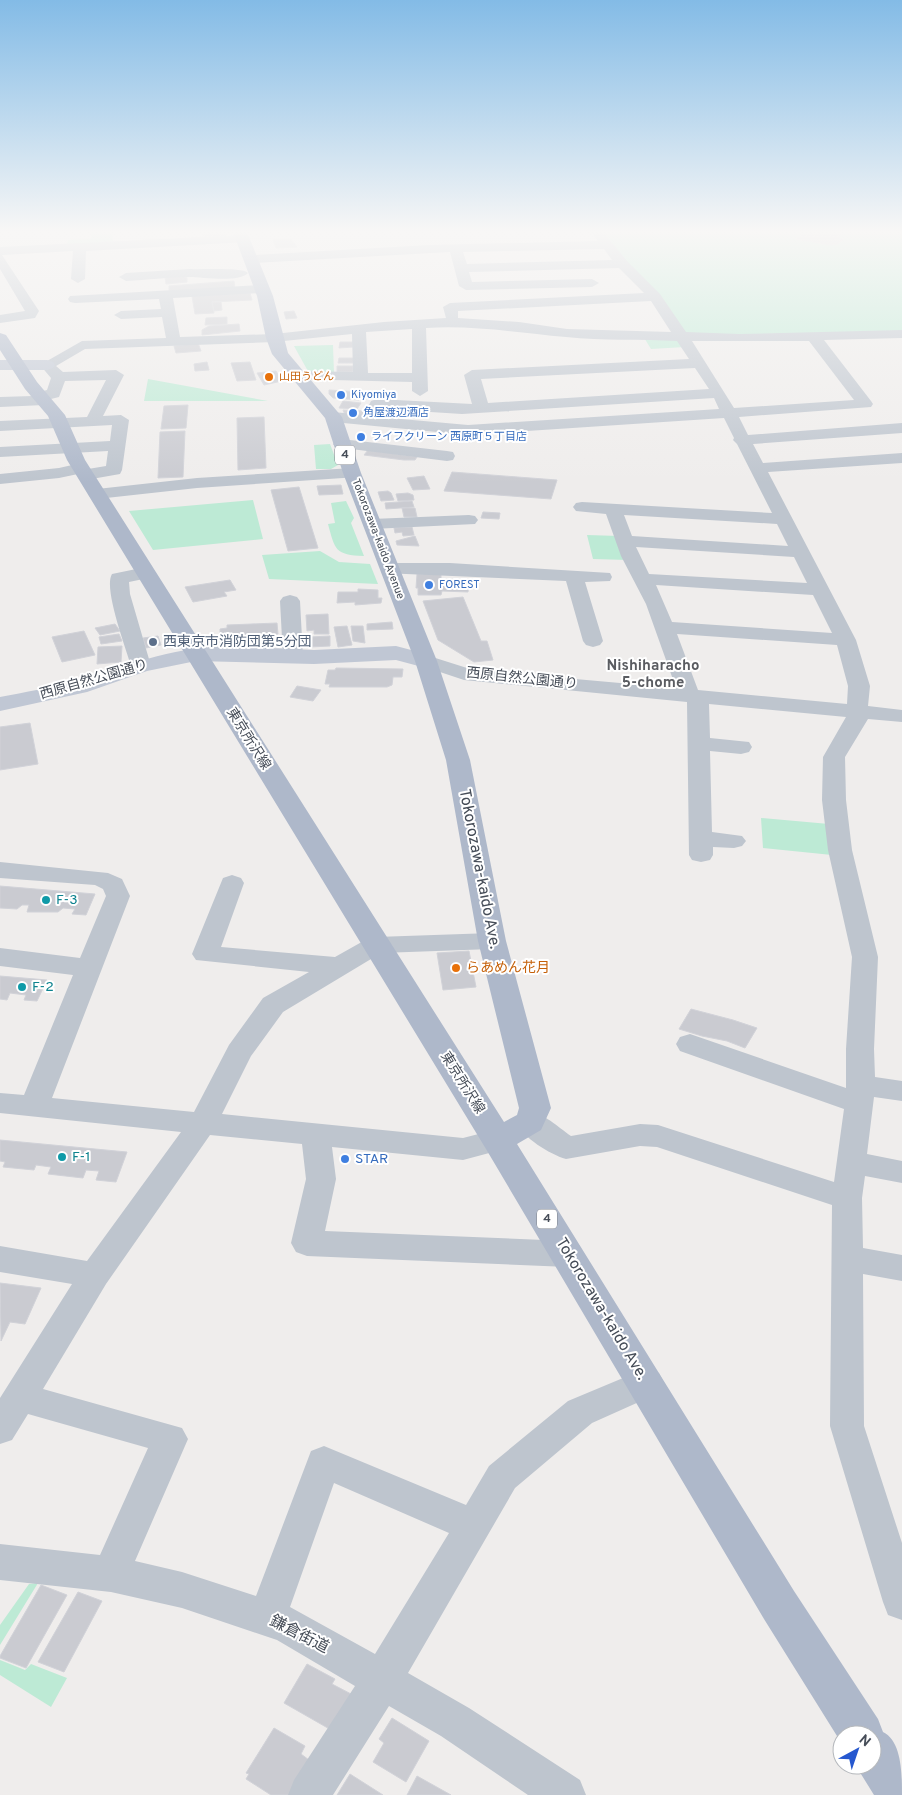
<svg xmlns="http://www.w3.org/2000/svg" width="902" height="1795" viewBox="0 0 902 1795" font-family="Overpass,'Noto Sans JP',sans-serif">
	<style>
		.green { fill: #bdead5 }
		.building { fill: #cacbd1; stroke: #d1d2d8 }
		.lines { fill: none; stroke-linecap: round; stroke-linejoin: round }
		.street { fill: #bec5ce; fill-rule: evenodd }
		.secondary { fill: #c0c7d4; fill-rule: evenodd }
		.primary { fill: #aeb8ca; fill-rule: evenodd }
		.food-dot { fill: #e8710a; stroke: #fff; stroke-width: 2 }
		.shop-dot { fill: #3f7fe0; stroke: #fff; stroke-width: 2 }
		.service-dot { fill: #5c6f8a; stroke: #fff; stroke-width: 2 }
		.culture-dot { fill: #0f9aa8; stroke: #fff; stroke-width: 2 }
		.labels { text-anchor: middle; dominant-baseline: central; stroke-width: 4; stroke-linejoin: round; paint-order: stroke }
		.far-food-label { font-size: 11px; fill: #c56008; stroke: #fff; text-anchor: start }
		.far-shop-label { font-size: 11px; fill: #366cbe; stroke: #fff; text-anchor: start }
		.far-street-label { font-size: 11px; fill: #464d58; stroke: #fff }
		.shield { fill: #fff; stroke: #7e828a; stroke-width: 1 }
		.shield-label { font-size: 12px; font-weight: bold; fill: #464d58 }
		.service-label { font-size: 14px; fill: #4e5e75; stroke: #fff; text-anchor: start }
		.street-label { font-size: 14px; fill: #464d58; stroke: #fff }
		.culture-label { font-size: 14px; fill: #0d838f; stroke: #fff; text-anchor: start }
		.food-label { font-size: 14px; fill: #c56008; stroke: #fff; text-anchor: start }
		.shop-label { font-size: 14px; fill: #366cbe; stroke: #fff; text-anchor: start }
		.neighbourhood-label { font-size: 15px; font-weight: bold; fill: #5a5c61; stroke: #fff }
		.near-street-label { font-size: 16px; fill: #464d58; stroke: #fff }
	</style>
	<rect width="100%" height="100%" fill="#efedec"/>
	<!-- green -->
	<path class="green" d="M92,232H112L113,242L67,244L68,240L91,239Z
		M602,232H902V332L684,335Z
		M643,336L677,337L685,347L651,349Z
		M333,345L334,373H309L294,346Z
		M148,379L268,401H144Z
		M330,444L338,465L331,469H316L314,445Z
		M253,500L263,539L153,550L129,511Z
		M346,501L354,518L351,523L364,556C335,555 335,550 328,524L335,523L331,503Z
		M587,535L619,536L628,560L593,559Z
		M320,551L339,562L370,564L378,584L269,579L262,555Z
		M761,818L829,824L832,855L763,848Z
		M38,1583L0,1645V1625L29,1584Z
		M0,1660L25,1670L31,1664L67,1678L51,1707L0,1675Z"/>
	<!-- building -->
	<path class="building" d="M201,232H230L224,233L226,236L204,238Z
		M805,232L842,234L839,238L844,239L838,244L831,245L796,239Z
		M291,239L297,247L276,248L273,240Z
		M183,276L187,278V282L166,284L165,277Z
		M234,281L235,289L169,292V286Z
		M250,293L252,300L212,302L214,313L195,314L192,296Z
		M212,302H221L222,310L214,311Z
		M294,311L297,318L286,319L284,312Z
		M227,317V324L205,325L206,318Z
		M239,324L240,331L202,335V330L209,326Z
		M340,342H353V347L339,348Z
		M198,343L201,351L176,353L174,346Z
		M339,358H354L353,363H338Z
		M207,362L209,370L195,371L194,364Z
		M250,362L256,380L237,381L231,363Z
		M337,366H353V372H337Z
		M276,371L282,381L264,385L257,373Z
		M329,390L362,392L359,400L333,398L329,394Z
		M343,401L361,403L357,409L339,408Z
		M188,405L186,428L161,429L164,406Z
		M343,410L365,411L364,416L345,415Z
		M264,417L266,468L238,470L237,418Z
		M185,431L183,477L158,478L160,432Z
		M368,450L417,457L415,460H404L364,455Z
		M452,472L557,480L551,499L444,491Z
		M424,476L430,489L413,490L407,478Z
		M341,485L343,494L319,495L317,486Z
		M299,487L318,548L288,551L271,490Z
		M388,491L391,493L394,500L381,501L378,492Z
		M408,493L413,495L414,500L398,501L396,494Z
		M412,501L414,507L386,509L385,503Z
		M402,508H415L417,517H404Z
		M483,512L500,513L499,519L481,518Z
		M412,527L414,535L403,536L402,532L395,533L394,528Z
		M415,536L419,546L397,545L396,541Z
		M417,574H441V580H469L468,592L442,591L441,595H418V588H416Z
		M230,580L236,590L224,592L227,596L193,602L185,587Z
		M358,589L378,590V598H382L381,603L355,605V602L337,603L338,592H358Z
		M463,597L481,641H487L493,660L474,662L438,640L423,601Z
		M328,614L329,634H314V630L307,631L306,615Z
		M392,622L393,629L367,630V624Z
		M277,623L278,634L227,637V633L220,634V629L227,628V625Z
		M115,624L120,631L100,635L95,628Z
		M347,626L352,645L338,647L334,627Z
		M351,626H363L365,643L353,641Z
		M84,631L95,655L62,662L52,637Z
		M119,634L122,641L101,644L99,637Z
		M158,636L161,645L146,648L143,638Z
		M330,636V646L310,647V637Z
		M122,646L121,662L97,664L98,647Z
		M336,668L403,669L402,677H393L392,685L387,687H329L330,684H325L328,670H335Z
		M297,686L321,690L313,701L290,697Z
		M30,723L38,764L0,770V727Z
		M0,886L95,894L86,915L72,914L75,909L63,908L58,912H27L29,905H22L17,909L0,908Z
		M469,951L476,987L443,990L437,953Z
		M0,976L47,980L37,1001L24,1000L26,995L10,993L7,1000L0,999Z
		M691,1009L733,1020L757,1028L745,1048L727,1041L702,1036L679,1029Z
		M0,1140L127,1152L116,1182L96,1180L99,1171L86,1170L83,1178L48,1174L51,1167L36,1165L34,1170L3,1167L5,1162L0,1161Z
		M0,1283L41,1288L25,1324L10,1322L1,1341Z
		M41,1585L67,1595L26,1668L0,1658V1656Z
		M78,1592L102,1601L64,1672L38,1662Z
		M307,1664L335,1679L332,1684L353,1695L333,1731L284,1703Z
		M392,1718L429,1741L406,1782L373,1762L384,1743L379,1739Z
		M274,1728L305,1746L301,1754L313,1763L294,1795H271L246,1779L249,1774L246,1773Z
		M350,1774L383,1795H337Z
		M417,1776L451,1795H407Z"/>
	<g class="lines">
		<!-- street -->
		<path class="street" d="M591,232H603L627,261L660,294L686,332L739,334L902,330V338L824,340L871,401L873,404L871,407L739,417L748,435L902,423V433L753,444L763,463L902,453V463L768,472L856,640L870,686L868,706L902,710V722L868,719L845,757L846,800L852,850L878,957L874,1049L875,1077L902,1081V1101L874,1097L867,1154L902,1161V1183L865,1176L862,1198L863,1248L902,1255V1281L863,1274L864,1426L902,1543V1620L888,1615L883,1602L830,1426L832,1205L657,1147L640,1146L566,1159C549,1154 524,1138 515,1122L520,1114C540,1108 555,1125 571,1136L640,1124L658,1125L834,1182L844,1109L680,1051L676,1044L680,1037L690,1034L846,1088V1049L852,957L828,850L822,800L823,757L846,717L709,704L710,738L749,742L752,747L749,752L741,754L710,751L712,832L742,836L746,841L742,846L734,848L713,847V855L710,860L701,862L692,860L689,855L687,702L464,680L419,665L416,661L419,657L426,655L467,668L487,671L676,688L646,604L621,556L606,514L576,511L573,507L576,503L582,502L772,513L737,444L733,440L734,438L724,418L468,435L333,422L325,417L333,412L364,415L371,401L377,399L472,404L464,375L472,370L689,359L677,341C640,339 603,341 566,337C519,333 474,325 426,328L428,391L420,396L412,391V382L293,379L290,376L298,371L353,372L352,334L274,342L85,349L56,366L63,372L116,370L124,375L103,416L121,415L129,420L122,470L120,474L86,480L80,479L78,474L59,478L0,484V474L59,468L81,463L87,464L88,469L106,466L108,451L0,457V447L110,441L112,425L0,431V421L87,417L106,380L65,381L59,397L51,399L50,403L44,405L0,407V397L33,396L36,393L47,390L51,378L40,365L82,341L166,338L162,317L121,319L114,315L121,311L161,309L159,299L75,303L70,302L68,299L70,296L262,285L269,289L262,293L173,298L180,337L274,334L384,322L446,318L443,307L450,303L644,293L619,268L469,272L472,282L592,279L599,283L592,287L466,290L459,286L450,252L252,263L246,259L252,255L429,245L598,241ZM604,249L612,260L467,264L463,252ZM651,301L671,332L567,329L519,322L458,318V311ZM412,329V373H368L366,332ZM692,341H809L854,400L734,408ZM695,368L709,389L488,403L481,379ZM714,398L719,409L468,425L379,417L383,409L462,414ZM624,515L777,524L788,546L632,536ZM636,547L794,557L807,583L649,574ZM656,585L813,595L832,633L672,622ZM677,634L837,645L848,686L847,704L698,690Z
			M243,235L249,239L247,242L86,251L85,279L78,283L71,279L73,251L2,255L39,311L35,318L0,323V315L25,311L0,269V247Z
			M190,269C202,270 242,267 248,273C239,283 202,277 190,277C169,277 147,280 126,281L119,277L126,273Z
			M341,439L447,451L453,452L455,456L453,460L447,461L335,447L333,444L335,441Z
			M352,468L358,469L360,473L358,477L197,488L97,499L91,498L88,494L91,490L97,489L197,478Z
			M469,515L475,516L478,520L475,524L372,529L366,528L363,524L366,520L372,519Z
			M390,563H450L610,573L612,577L610,581L585,582L603,641L600,645L593,647L586,645L583,641L566,581L383,573L381,569L383,565Z
			M146,567L153,569L155,573L153,577L129,582L130,594L151,666L148,670L141,672L134,670L131,666C126,648 103,588 112,574Z
			M290,595L297,597L300,601L303,657L300,661L293,663L286,661L283,657L280,601L283,597Z
			M0,862L108,873L122,879L130,896L52,1098L194,1112L229,1045L263,998L309,972L196,960L192,954L223,878L232,875L241,878L244,883L221,947L335,957L367,939L376,937L492,933L501,935L505,941L501,947L492,949L381,953L283,1012L251,1056L222,1114L463,1138L498,1129L508,1132L513,1140L508,1148L463,1160L332,1147L336,1179L325,1231L568,1241L579,1245L584,1254L579,1263L568,1267L307,1256L296,1252L291,1243L306,1179L302,1144L210,1135L106,1284L43,1389L182,1428L188,1439L135,1561L182,1572L256,1596L311,1451L324,1446L466,1505L489,1466L568,1401L647,1368L659,1373L664,1383L659,1393L592,1423L515,1488L408,1673L469,1708L580,1780L586,1795H528L441,1736L389,1706L333,1795H288L294,1780L355,1686L277,1640L182,1608L111,1592L0,1580V1544L100,1555L148,1448L28,1414L12,1440L0,1444V1398L72,1284L0,1272V1246L87,1261L181,1132L0,1113V1093L24,1095L73,975L0,966V948L80,958L106,896L103,889L95,885L0,878ZM334,1483L449,1533L375,1654L290,1607Z"/>
		<!-- secondary -->
		<path class="secondary" d="M0,360H47L53,362L55,365L53,368L47,370H0Z
			M223,646L314,650L396,646L434,656L437,661L434,666L426,668L396,660L314,664L196,661L147,671L87,692L0,711V697C25,692 51,688 75,681C124,666 171,648 223,646Z"/>
		<!-- primary -->
		<path class="primary" d="M233,232H247L273,296L288,353L342,417L361,473L437,661L470,760L506,941L551,1108L541,1130L517,1144L794,1591L878,1719L883,1732C902,1741 902,1775 902,1795H874L856,1766L872,1765V1735H842V1744L764,1619L486,1149L67,460L48,416L25,389L0,350V333L6,335L37,382L65,415L85,460L504,1122L517,1115L519,1108L478,941L446,760L415,661L343,473L325,418L272,354L266,338L257,296Z"/>
	</g>
	<!-- sky -->
	<linearGradient id="sky" x2="0" y2="1"><stop stop-color="#83bbe6"/><stop offset="0.48" stop-color="#f8f7f6"/><stop offset="1" stop-color="#f8f7f6" stop-opacity="0"/></linearGradient>
	<rect width="902" height="483" fill="url(#sky)"/>
	<!-- markers -->
	<g class="food-dot">
		<circle cx="269" cy="377" r="5"/>
		<circle cx="456" cy="968" r="5"/>
	</g>
	<g class="shop-dot">
		<circle cx="341" cy="395" r="5"/>
		<circle cx="353" cy="413" r="5"/>
		<circle cx="361" cy="437" r="5"/>
		<circle cx="429" cy="585" r="5"/>
		<circle cx="345" cy="1159" r="5"/>
	</g>
	<circle class="service-dot" cx="153" cy="642" r="5"/>
	<g class="culture-dot">
		<circle cx="46" cy="900" r="5"/>
		<circle cx="22" cy="987" r="5"/>
		<circle cx="62" cy="1157" r="5"/>
	</g>
	<g class="labels">
		<!-- far-food labels -->
		<g class="far-food-label">
			<text x="279" y="377">山田うどん</text>
		</g>
		<!-- far-shop labels -->
		<g class="far-shop-label">
			<text x="351" y="395">Kiyomiya</text>
			<text x="363" y="413">角屋渡辺酒店</text>
			<text x="371" y="437">ライフクリーン 西原町５丁目店</text>
			<text x="439" y="585">FOREST</text>
		</g>
		<!-- far-street labels -->
		<g class="far-street-label">
			<text transform="translate(378 539) rotate(69)">Tokorozawa-kaido Avenue</text>
		</g>
		<!-- shield labels -->
		<g class="shield">
			<rect x="335" y="445.5" width="20" height="19" rx="4"/>
			<rect x="537" y="1209.5" width="20" height="19" rx="4"/>
		</g>
		<g class="shield-label">
			<text x="345" y="455">4</text>
			<text x="547" y="1219">4</text>
		</g>
		<!-- service labels -->
		<g class="service-label">
			<text x="163" y="642">西東京市消防団第5分団</text>
		</g>
		<!-- street labels -->
		<g class="street-label">
			<text transform="translate(522 679) rotate(6)">西原自然公園通り</text>
			<text transform="translate(94 680) rotate(-16)">西原自然公園通り</text>
			<text transform="translate(248 739) rotate(58)">東京所沢線</text>
			<text transform="translate(462 1083) rotate(58)">東京所沢線</text>
		</g>
		<!-- culture labels -->
		<g class="culture-label">
			<text x="56" y="900">F-3</text>
			<text x="32" y="987">F-2</text>
			<text x="72" y="1157">F-1</text>
		</g>
		<!-- food labels -->
		<g class="food-label">
			<text x="466" y="968">らあめん花月</text>
		</g>
		<!-- shop labels -->
		<g class="shop-label">
			<text x="355" y="1159">STAR</text>
		</g>
		<!-- neighbourhood labels -->
		<g class="neighbourhood-label">
			<text x="653" y="666">Nishiharacho<tspan x="653" dy="17">5-chome</tspan></text>
		</g>
		<!-- near-street labels -->
		<g class="near-street-label">
			<text transform="translate(479 869) rotate(79)">Tokorozawa-kaido Ave.</text>
			<text transform="translate(601 1309) rotate(59)">Tokorozawa-kaido Ave.</text>
			<text transform="translate(299 1635) rotate(27)">鎌倉街道</text>
		</g>
	</g>
	<!-- north arrow -->
	<g transform="translate(857 1750) rotate(40)"><circle r="24" fill="#ffffff" stroke="#b5b8bc"/>
	<path d="M0-4L9 19L0 12L-9 19Z" fill="#2658cf"/>
	<text y="-8" font-size="14" font-weight="bold" text-anchor="middle" fill="#464d58">N</text>
	</g>
</svg>
